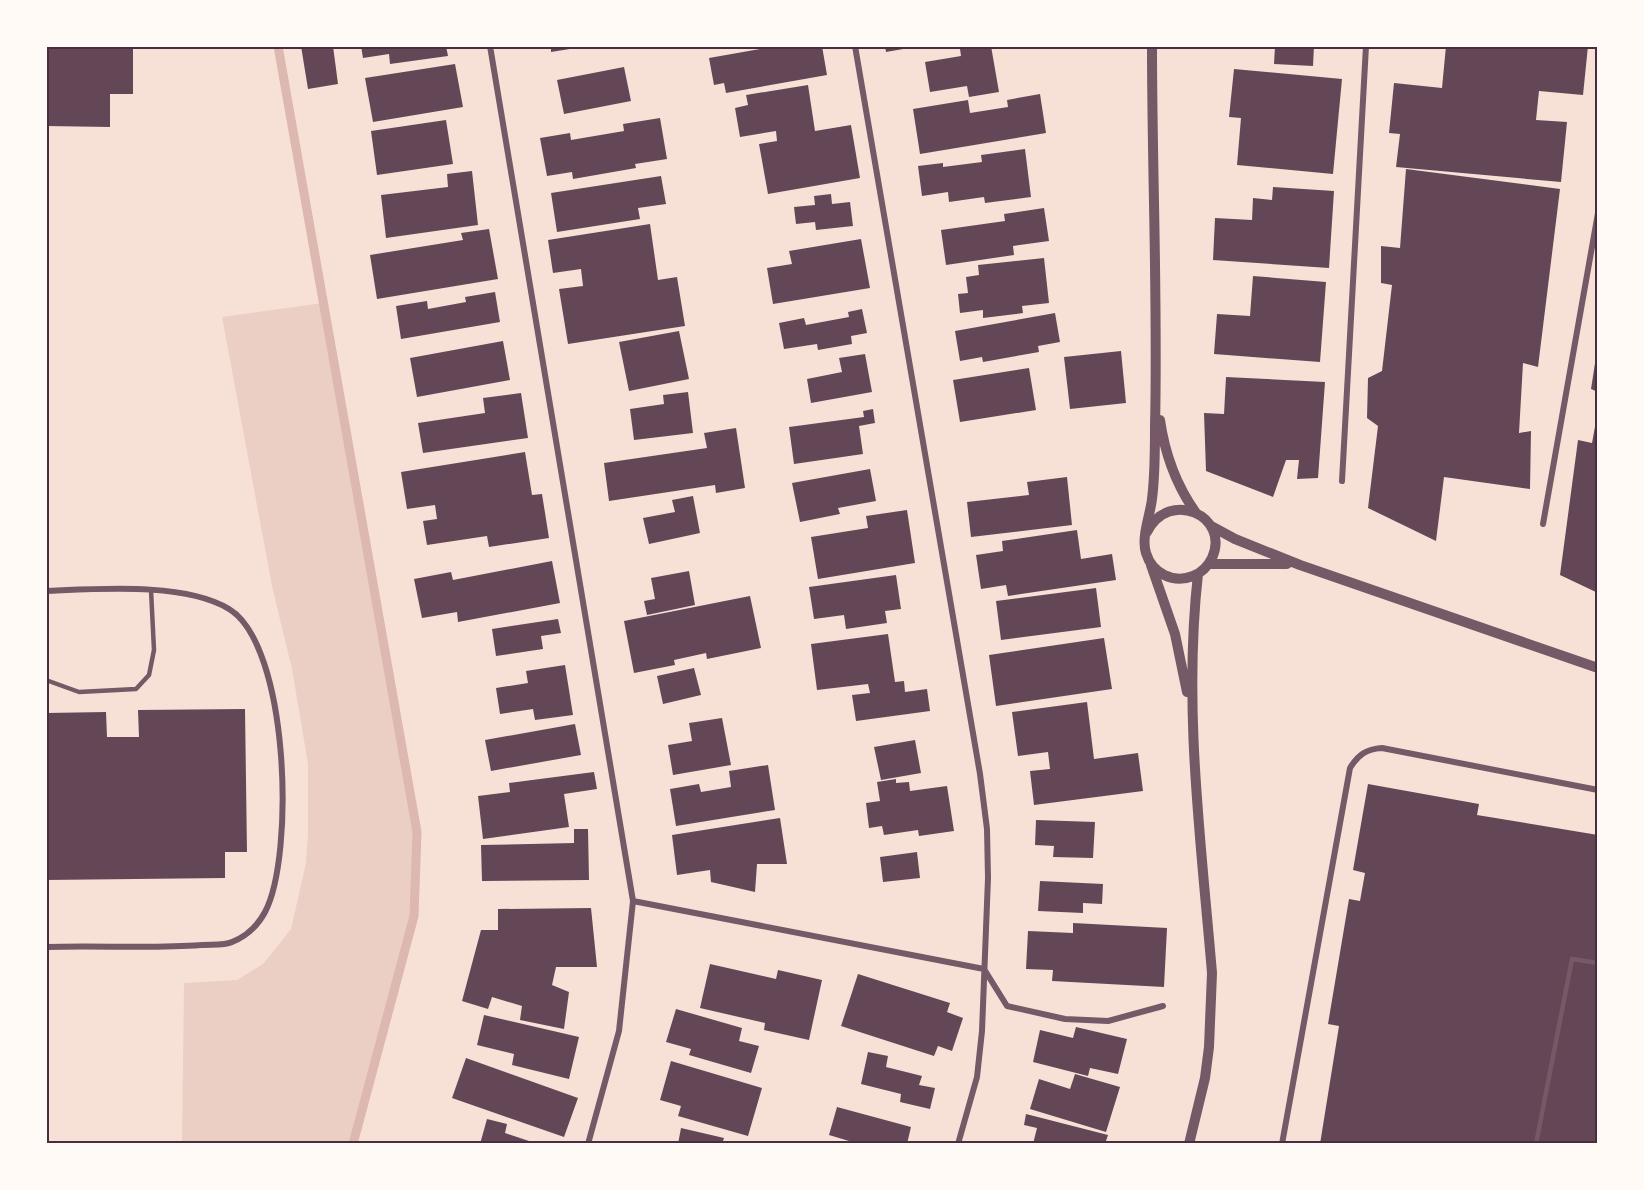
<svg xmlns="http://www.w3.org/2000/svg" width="1644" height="1190" viewBox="0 0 1644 1190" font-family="'Open Sans',sans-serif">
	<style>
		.green { fill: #ebcfc5 }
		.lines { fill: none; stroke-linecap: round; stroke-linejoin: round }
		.stream { stroke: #dcb8b0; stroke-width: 9 }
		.building { fill: #644757 }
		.service { stroke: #755966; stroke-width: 4.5 }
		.minor { stroke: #755966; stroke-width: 6 }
		.tertiary { stroke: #755966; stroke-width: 10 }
		.neatline { fill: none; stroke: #4a2c40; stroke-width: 2 }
	</style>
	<rect width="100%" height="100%" fill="#f7e1d7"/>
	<!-- green -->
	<path class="green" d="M323,303L417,832L414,916L353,1143H182L184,983L237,980L263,964L291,929L306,863L308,834V764L292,669L272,586L222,317Z"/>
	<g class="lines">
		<!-- stream -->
		<path class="stream" d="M278,46L417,832L414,916L353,1144"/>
	</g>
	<!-- building -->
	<path class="building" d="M46,46H133V94H110V127L46,126Z
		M301,46H333L338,84L308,89Z
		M361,46H446L448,56L390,64L389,54L363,58Z
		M551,46H576V48L551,52Z
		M759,46H822L827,75L726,93L724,83L714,85L709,58L760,49Z
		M885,46H908L909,48L886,52Z
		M973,46H991L999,92L969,97L967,86L930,92L925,62L961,56L960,49Z
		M1275,46H1314L1313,66L1274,64Z
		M1446,46H1588L1583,95L1539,91L1536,120L1567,122L1561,182L1396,167L1400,134L1389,133L1394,83L1442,88Z
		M455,64L463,107L373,122L365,78Z
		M624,67L631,101L564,114L557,80Z
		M1234,69L1342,79L1333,174L1237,165L1241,118L1229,117Z
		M808,85L815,131L851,125L860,178L768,194L759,144L777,141L776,131L740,137L735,108L748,105L746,95Z
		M1040,94L1046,133L920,154L913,109L968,100L970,113L1008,107L1007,100Z
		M660,118L667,159L635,164L636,168L573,179L572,172L547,176L540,138L570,133L571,140L624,131L623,124Z
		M446,120L453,164L377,175L371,131Z
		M1025,149L1031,197L985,203L984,197L949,202L948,192L922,196L918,166L943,163V167L982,162L981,155Z
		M1406,169L1560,189L1538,367L1523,363L1519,433L1531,431L1530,489L1444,477L1436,541L1368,508L1378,426L1367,418L1368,378L1382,371L1392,285L1381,283V246L1400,248Z
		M472,171L478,225L386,238L381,195L448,187L447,174Z
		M661,176L666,204L638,208L640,219L557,232L551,193Z
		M1273,187L1334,191L1329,268L1213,260L1215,218L1252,220L1253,198L1272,200Z
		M831,194L832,204L850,202L853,226L816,230L815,222L796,224L794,207L815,205L814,196Z
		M1044,208L1049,241L1013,246L1014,255L946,265L941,230L1005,221L1004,214Z
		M650,224L658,280L677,277L685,326L568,344L559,289L583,286L581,269L553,273L548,240Z
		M489,229L498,279L377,299L370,255L463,240L461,233Z
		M861,239L870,288L773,304L767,268L792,264L789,251Z
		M1044,258L1049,303L1022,306L1023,313L983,318V310L960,313L958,294L968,293L966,277L979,275L978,265Z
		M1253,276L1326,282L1320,362L1214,354L1217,314L1250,316Z
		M495,292L500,322L401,339L396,306L427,301L428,309L466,302L465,297Z
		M862,309L867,333L851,336L852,344L818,350L817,344L784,349L779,323L804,318L806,325L849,317L848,312Z
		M1055,313L1060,342L1038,346L1039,352L983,362L982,357L960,361L955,331Z
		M679,331L689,379L629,391L619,342Z
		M503,341L510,380L417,397L410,358Z
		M1121,351L1126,403L1070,409L1064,357Z
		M865,354L872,392L811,403L807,379L842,372L839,358Z
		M1596,357H1598V392L1591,389Z
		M1029,368L1036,410L960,422L953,380Z
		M1226,377L1325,382L1318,478L1297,479L1299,460H1286L1273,497L1206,471L1204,413L1224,414Z
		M688,392L693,433L634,440L630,409L664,404L663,395Z
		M521,393L528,438L423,453L418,423L485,413L483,398Z
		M873,409L875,423L859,426L863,454L794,464L789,427L864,417L863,411Z
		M1596,421H1598V593L1560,575L1578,440L1592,443Z
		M736,428L745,488L716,493L715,485L609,501L604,463L707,448L704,433Z
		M525,452L532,495L542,494L549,538L489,547L487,536L427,545L423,521L437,519L435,505L407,509L401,472Z
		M870,469L876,501L838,508L840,514L800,522L792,483Z
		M1067,477L1072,525L971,537L967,502L1029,495L1027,482Z
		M693,496L700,533L649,544L643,518L675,512L672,500Z
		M907,510L915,563L818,579L811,537L868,528L866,516Z
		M1077,530L1081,559L1112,554L1116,580L1008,596L1006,585L981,589L976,555L1003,551L1002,541Z
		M552,561L560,603L458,622L457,612L422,618L414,579L451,572L453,580Z
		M689,571L695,605L647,615L644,601L655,599L651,578Z
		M896,575L901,609L885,611L887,623L846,629L844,615L814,619L809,587Z
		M1096,588L1101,627L1001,640L996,601Z
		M750,596L761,648L707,659L706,653L674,660L675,665L634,673L624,621Z
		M558,619L561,633L541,636L543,649L496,656L492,629Z
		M888,634L895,682L904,681L905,692L927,689L930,711L856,721L852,695L870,693L868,684L817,690L811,644Z
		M1104,638L1112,689L996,706L989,655Z
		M565,665L573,715L535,720L533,709L500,714L496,688L528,683L526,671Z
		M694,668L701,695L663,704L657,676Z
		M1087,702L1094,759L1138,753L1143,791L1034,805L1030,771L1050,769L1048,752L1018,756L1012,712Z
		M245,709L247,852H225V878L46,880V713L106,712L107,737H139L138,710Z
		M722,718L731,765L673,775L668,745L692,741L689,723Z
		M575,724L581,755L491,771L485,740Z
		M915,740L921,773L881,780L874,747Z
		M768,765L775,810L676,826L670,789L699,784L701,792L731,787L729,771Z
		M594,772L597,789L564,794L569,827L483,839L478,796L510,792L509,783Z
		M896,779V783L909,782L910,791L947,786L954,831L919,836L918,830L884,835L882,826L869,828L866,803L880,801L877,782Z
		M1368,784L1479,804L1477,815L1598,835V1144H1320L1339,1026L1328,1024L1349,899L1360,901L1365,873L1353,870Z
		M780,818L787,864H757L755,892L711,882L710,870L677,875L672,835Z
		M1036,820L1095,822L1093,858L1053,857L1054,846L1035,845Z
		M574,829H588L589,880L482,881L481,845L574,843Z
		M917,852L920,878L883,882L880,857Z
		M1040,881L1103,884L1102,904L1083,903V913L1038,911Z
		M591,908L597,967H556L552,985L569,992L564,1029L520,1020L522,1006L492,997L488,1009L462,1001L481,930H498V909Z
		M1073,923L1167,928L1164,987L1052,981L1053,970L1026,969L1028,931L1073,933Z
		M710,964L776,979L778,970L822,980L809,1040L764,1030L765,1023L700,1008Z
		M858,974L950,1003L947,1012L963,1018L952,1051L938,1046L934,1056L841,1026Z
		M676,1009L742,1028L739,1041L759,1046L751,1073L689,1055L691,1049L666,1042Z
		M484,1015L579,1037L569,1079L512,1065L514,1054L477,1045Z
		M1076,1027L1127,1039L1118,1074L1090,1068L1088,1076L1033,1062L1040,1030L1073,1038Z
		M868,1052L888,1056L886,1067L922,1076L919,1085L935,1088L930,1109L900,1102L901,1094L861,1084Z
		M466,1058L578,1098L564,1137L452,1098Z
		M671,1061L762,1088L748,1136L678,1116L681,1106L660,1100Z
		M1075,1074L1120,1087L1106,1132L1030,1109L1039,1079L1070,1089Z
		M837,1107L911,1127L907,1144H859L829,1135Z
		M1026,1114L1108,1135L1105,1144H1033L1037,1128L1024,1125Z
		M487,1119L507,1124L505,1133L538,1144H480Z
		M681,1128L724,1138L722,1144H678Z"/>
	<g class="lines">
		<!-- service -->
		<path class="service" d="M46,680L79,692L136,689L149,675L154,650L151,590
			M1536,1144L1572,959L1598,963"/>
		<!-- minor -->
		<path class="minor" d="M490,46L633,901L619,1031L588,1144
			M855,46L980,774L987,829L988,878L982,1031L977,1077L958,1144
			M1342,481L1366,46
			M1543,524L1598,213
			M46,591C98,589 185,582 229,609C289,645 295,855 265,912C258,925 247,936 232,942C224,946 210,944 201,945C150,949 98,945 46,947
			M633,901L984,969L1007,1006L1065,1019L1108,1021L1163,1006
			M1282,1144L1350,768C1358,755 1366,749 1382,748L1598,790"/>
		<!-- tertiary -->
		<path class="tertiary" d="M1160,420C1165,455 1176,485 1196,513
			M1211,526L1235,539L1300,565L1598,668
			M1147,532C1169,488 1231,516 1212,558C1208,566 1201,573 1193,576C1173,584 1152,573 1146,553C1141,537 1150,516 1152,499C1155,476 1155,451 1155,427C1158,300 1152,173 1152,46
			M1209,564H1287
			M1151,565L1175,634L1187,692
			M1189,1144L1205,1078L1209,1047L1212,973C1201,841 1183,707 1198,574"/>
	</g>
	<!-- border -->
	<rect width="1644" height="1190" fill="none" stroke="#fffaf5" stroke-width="96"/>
	<rect x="48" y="48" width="1548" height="1094" class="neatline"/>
</svg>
